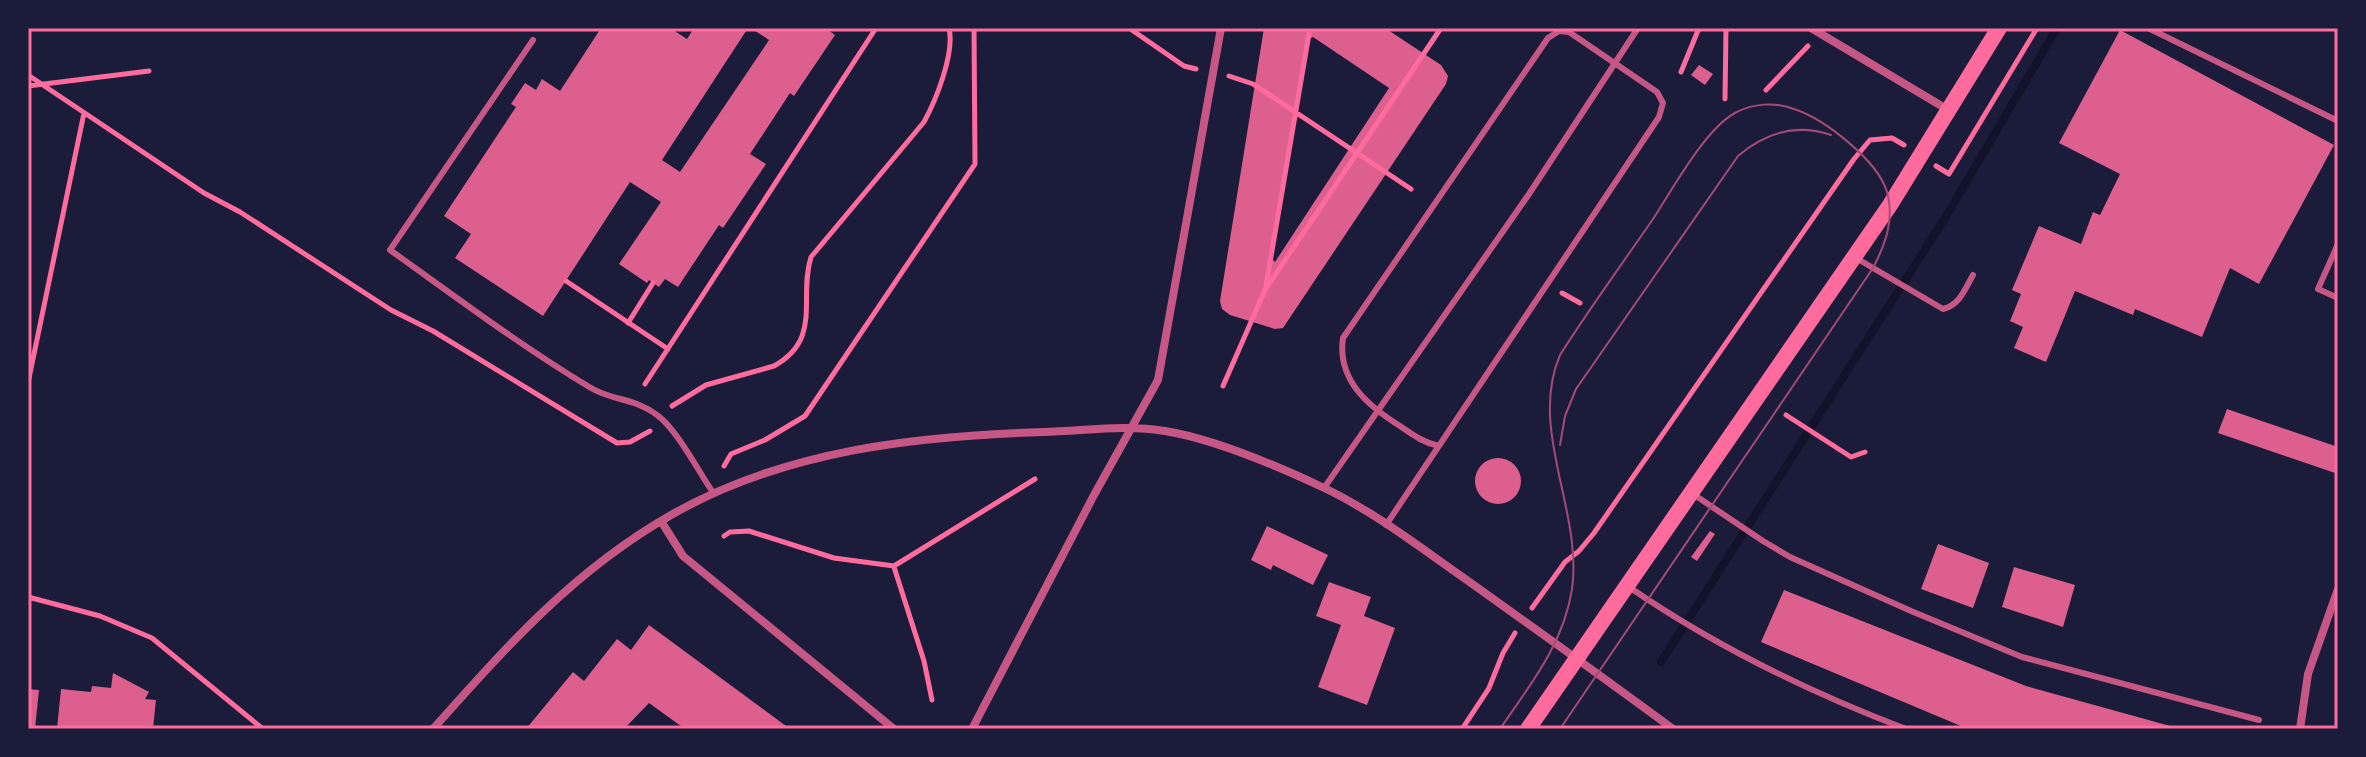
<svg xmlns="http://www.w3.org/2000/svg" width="2366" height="757" viewBox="0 0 2366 757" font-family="Karla,sans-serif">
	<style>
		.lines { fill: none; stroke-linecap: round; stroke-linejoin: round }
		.stream { stroke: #12122b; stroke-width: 8 }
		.building { fill: #dd5f8e; fill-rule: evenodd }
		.path { stroke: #ff6b9d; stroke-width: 5 }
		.service { stroke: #c65784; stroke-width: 6 }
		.minor { stroke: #c65784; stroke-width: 8 }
		.secondary { stroke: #ff6b9d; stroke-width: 16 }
		.tram { stroke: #a44b75; stroke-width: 2 }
		.neatline { fill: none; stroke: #ff6b9d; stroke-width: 3 }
	</style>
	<rect width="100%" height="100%" fill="#1b1b3a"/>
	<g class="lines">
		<!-- stream -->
		<path class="stream" d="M1661,662L1945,218L2057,28"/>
	</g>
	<!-- building -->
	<path class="building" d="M601,28H670L687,39L694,28H748L662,160L680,172L769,40L751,28H825L835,35L794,96L790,93L750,154L766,164L723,228L719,225L678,287L665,279L659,287L649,280L647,283L619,264L661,202L630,182L543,316L455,258L471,234L444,216L516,107L511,104L525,83L536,90L542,79L560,91Z
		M1264,28H1385L1441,65L1448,76L1446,84L1283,328L1275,329L1230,315L1222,309L1220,301ZM1313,37L1389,88L1275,262L1270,257L1307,40Z
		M2120,30L2334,145L2259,284L2230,268L2202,337L2135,309L2133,315L2075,291L2046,362L2014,348L2023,327L2010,321L2021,294L2012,290L2039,226L2081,244L2093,212L2100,215L2120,174L2059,143Z
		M1699,65L1713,74L1705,85L1691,75Z
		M2227,409L2338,447V474L2218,433Z
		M1475 481a23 23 0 1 1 46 0a23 23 0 1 1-46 0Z
		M1267,526L1328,555L1313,585L1273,565L1271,570L1251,560Z
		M1710,531L1715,534L1697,561L1691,557Z
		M1938,544L1989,563L1973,608L1921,589Z
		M2014,567L2075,585L2063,627L2002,607Z
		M1329,582L1371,597L1364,616L1395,628L1367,705L1318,687L1341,625L1316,616Z
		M1784,590L2026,686L2181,729H1968L1761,642Z
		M649,625L790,729H685L649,703L624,729H526L573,672L584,681L617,639L631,650Z
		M113,673L149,692L145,699L156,700L153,729H57L61,689L91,692L92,686L111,688Z
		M28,689L39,690L35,729H28Z"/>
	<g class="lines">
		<!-- path -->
		<path class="path" d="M1129,28L1184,66L1196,69
			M1681,72L1699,28
			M28,75L204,193L240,212L391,310L433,331L617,443L630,442L650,431
			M1229,76L1253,84L1411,189
			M28,86L149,71
			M1766,90L1808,46
			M1725,99L1726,28
			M1936,166L1949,174L2037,28
			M566,281L668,349
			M1266,286L1310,28
			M1562,293L1580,303
			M628,323L653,283
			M28,383L84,113
			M645,384L876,28
			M1223,386L1265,290L1441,28
			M672,406L706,385L774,366C823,339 798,298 811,257L924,122C936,100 955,53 949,28
			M1786,415L1851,457L1865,452
			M724,466L731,454L765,440L805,416L975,164L974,28
			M724,536L730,532L749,531L834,558L894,566L1035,479
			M894,567L924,661L932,700
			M28,597L100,616L152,638L263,729
			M1532,608L1565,562L1579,551L1594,533L1854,159L1870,140L1892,138L1904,145
			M1462,729L1489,688L1503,653L1515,633"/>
		<!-- service -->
		<path class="service" d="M2148,28L2338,121
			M533,40L390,250C456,297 521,346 591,388C613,401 635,398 657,415C676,428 700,474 714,494
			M2338,244L2318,289L2338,298
			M1856,258L1943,309C1960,305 1965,289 1973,275
			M1324,488L1529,194L1638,28
			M1693,494L1763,541L1790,557L1911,611L2022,657L2259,720
			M1386,525L1659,117L1663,103L1657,92L1569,32L1559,31L1548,38L1343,338C1337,380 1368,406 1400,426C1413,435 1424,443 1439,446
			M1629,587C1715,646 1809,692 1906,729"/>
		<!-- minor -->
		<path class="minor" d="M1811,28L1950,111
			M661,521L683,556L894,729
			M433,729C507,646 573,571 671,515C785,450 916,436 1044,432C1085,431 1124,424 1165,431C1214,439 1275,465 1320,486C1372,510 1418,546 1464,578C1534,628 1604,678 1673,729
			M972,729L1094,495L1158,380L1221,28
			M2300,729L2308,674L2338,589"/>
		<!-- secondary -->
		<path class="secondary" d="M1528,729L1890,205L1999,28"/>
		<!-- tram -->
		<path class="tram" d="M1560,445L1565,416L1576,389L1738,156C1765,133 1796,123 1831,135
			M1500,729C1530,685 1564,643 1572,589C1583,511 1528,430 1560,355C1589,309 1622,264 1653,219C1672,190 1705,129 1735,113C1753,103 1775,102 1794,109C1825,119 1878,161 1887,192C1895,219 1885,245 1873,268L1560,729"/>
	</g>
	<!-- border -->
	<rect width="2366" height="757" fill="none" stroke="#1b1b3a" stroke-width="60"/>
	<rect x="30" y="30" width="2306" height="697" class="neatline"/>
</svg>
